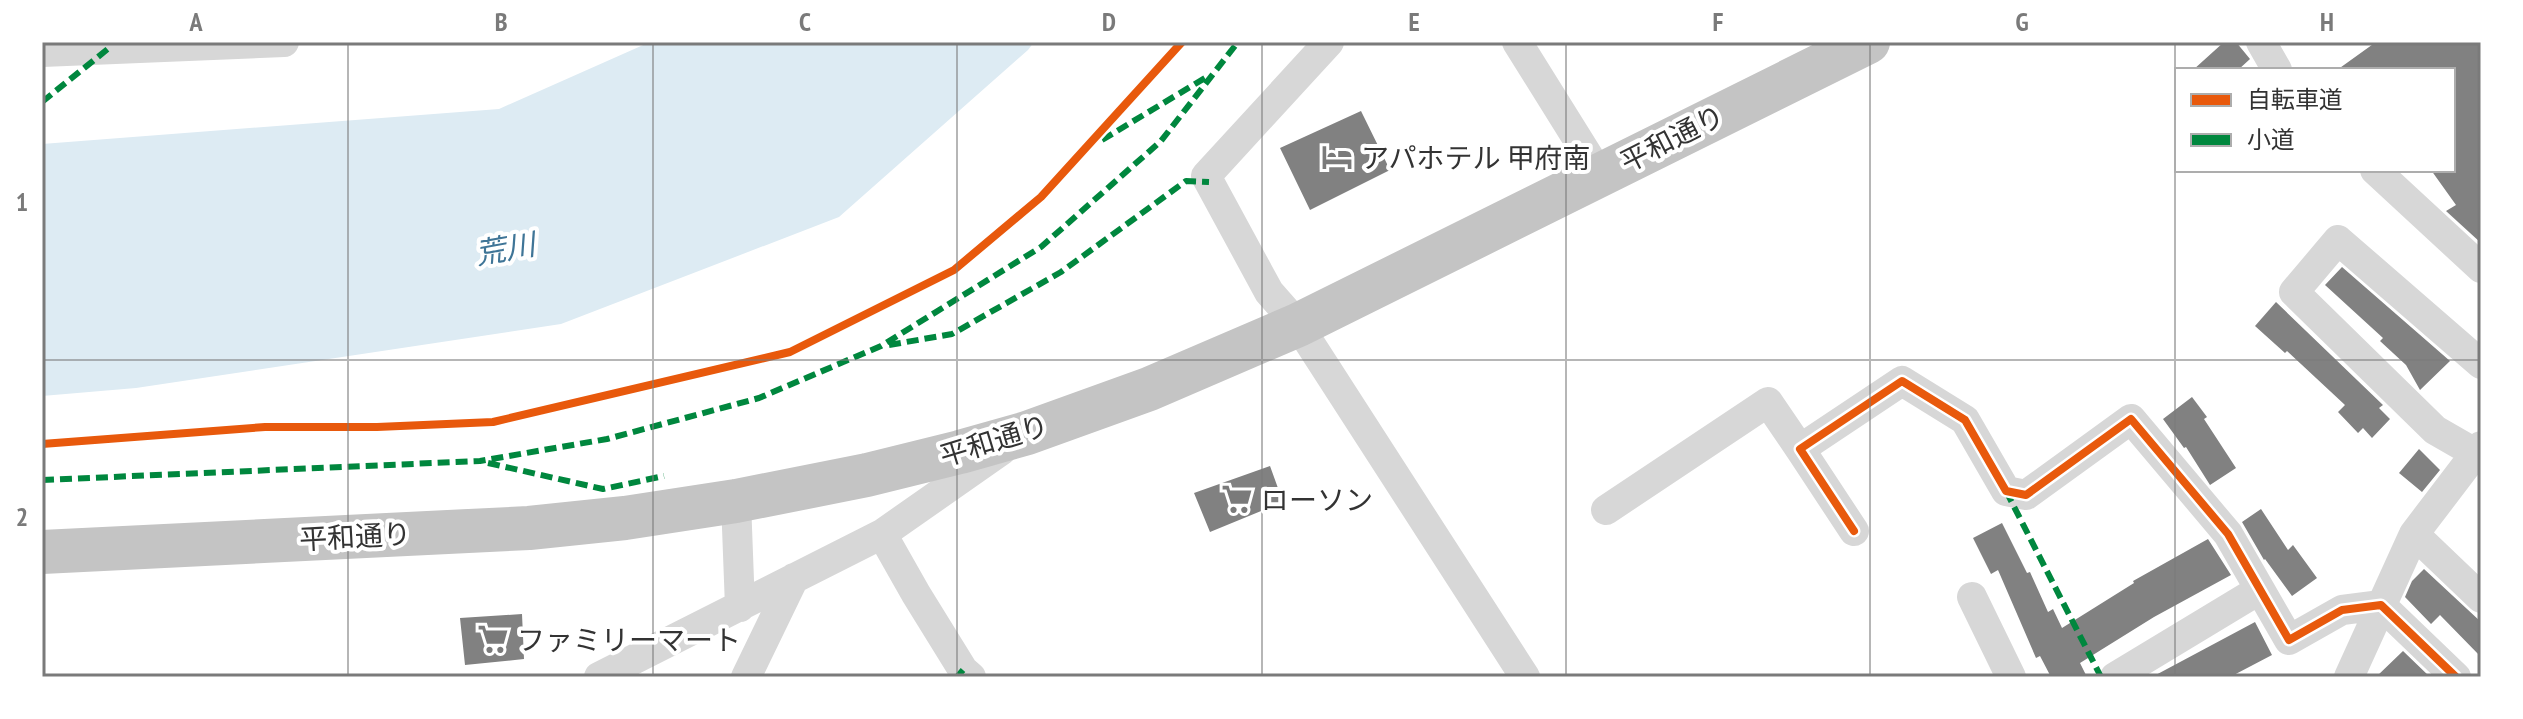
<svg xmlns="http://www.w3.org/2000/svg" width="2523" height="719" viewBox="0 0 2523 719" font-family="'PT Sans Narrow','Noto Sans JP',sans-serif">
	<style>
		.water { fill: #ddebf3 }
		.building { fill: #818181 }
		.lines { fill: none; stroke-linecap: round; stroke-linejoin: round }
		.minor { stroke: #d7d7d7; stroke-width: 30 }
		.highway { stroke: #c4c4c4; stroke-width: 44 }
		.quiet { stroke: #00873e; stroke-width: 6; stroke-dasharray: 12 6; stroke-linecap: butt }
		.cycleway-casing { stroke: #fff; stroke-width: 13 }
		.cycleway { stroke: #e8590c; stroke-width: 8 }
		.grid { fill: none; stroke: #7a7a7a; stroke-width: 2; stroke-opacity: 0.55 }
		.labels { text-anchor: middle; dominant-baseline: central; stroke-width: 8; stroke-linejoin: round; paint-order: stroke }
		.street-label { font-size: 28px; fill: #333; stroke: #fff }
		.poi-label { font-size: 28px; fill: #333; stroke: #fff; text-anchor: start }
		.water-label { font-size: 30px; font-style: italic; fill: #3f7597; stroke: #fff }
		.neatline { fill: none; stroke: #7a7a7a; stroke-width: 3 }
		.grid-label { font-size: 26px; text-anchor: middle; font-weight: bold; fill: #7a7a7a }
	</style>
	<rect width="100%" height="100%" fill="#fff"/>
	<!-- water -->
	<path class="water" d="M650,42H1034L1028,50L839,217L561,324L136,388L42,396V144L499,109Z"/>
	<!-- building -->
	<path class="building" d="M2224,42H2236L2250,59L2238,70H2193Z
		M2376,42H2481V243L2446,211L2456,205L2431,170H2453V70H2337Z
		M1361,111L1390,170L1310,210L1280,148Z
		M2342,267L2450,361L2420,390L2406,365L2380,341L2383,338L2325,285Z
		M2276,302L2383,405L2379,408L2390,419L2372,438L2363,428L2358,433L2338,412L2345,405L2287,351L2285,353L2255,326Z
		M2192,397L2207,417L2204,419L2236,468L2210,485L2186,447L2184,448L2163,419Z
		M2419,449L2440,470L2422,492L2399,473Z
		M1270,466L1283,502L1210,532L1194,493Z
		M2261,509L2288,550L2293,545L2317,578L2292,596L2265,559L2264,560L2242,522Z
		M2002,523L2027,573L2030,572L2048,612L2053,609L2062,628L2134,583L2133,581L2208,539L2231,575L2154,617L2080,663L2087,677H2051L2040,656L2036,658L1998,570L1991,574L1973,538Z
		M2424,569L2481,622V657L2440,615L2431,624L2405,597L2412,581Z
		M522,614L524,659L465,665L460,618Z
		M2255,622L2272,655L2230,677H2152Z
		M2403,651L2430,677H2376Z"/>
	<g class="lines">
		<!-- minor -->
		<path class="minor" d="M1329,42L1206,176L1269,292L1298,325L1525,677
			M1517,42L1600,175
			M2261,42L2277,70
			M42,52L284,42
			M2375,170L2481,268
			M2475,453L2435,430L2294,292L2338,240L2481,364
			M736,501L740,607
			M1606,510L1768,402L1800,449
			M1854,531L1800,449L1902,381L1965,420L2006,491L2026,495L2131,419L2228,534L2289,640L2342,610L2381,605L2456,677
			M882,534L916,594L963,670L971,677
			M2414,534L2481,598
			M1972,597L2011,677
			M599,677L882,534L1002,450
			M746,677L794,578
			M2115,677L2259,590
			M2349,677L2414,534L2481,446"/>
		<!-- highway -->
		<path class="highway" d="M42,552L529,528L625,518L736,501L867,475L960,452L1027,433L1149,389L1298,325L1868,42"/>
		<!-- quiet -->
		<path class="quiet" d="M42,102L109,48
			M1102,140L1205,78
			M889,345L952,334L1061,272L1186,181L1209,182
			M488,463L603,489L664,476
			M42,480L480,461L607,439L759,398L881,346L1041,247L1161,141L1238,42
			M2006,491L2101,677
			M957,677L963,670"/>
		<!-- cycleway casing -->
		<g class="cycleway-casing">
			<path id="cycleway" d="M42,444L265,427H377L493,422L790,352L954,270L1041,197L1182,42
				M1854,531L1800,449L1902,381L1965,420L2006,491L2026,495L2131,419L2228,534L2289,640L2342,610L2381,605L2456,677"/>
		</g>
		<!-- cycleway -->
		<use href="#cycleway" class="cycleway"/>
	</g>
	<!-- grid -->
	<path class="grid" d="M348,42V677M653,42V677M957,42V677M1262,42V677M1566,42V677M1870,42V677M2175,42V677M42,360H2481"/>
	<!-- icons -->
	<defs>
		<g id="hotel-bare" transform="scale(2.4)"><path d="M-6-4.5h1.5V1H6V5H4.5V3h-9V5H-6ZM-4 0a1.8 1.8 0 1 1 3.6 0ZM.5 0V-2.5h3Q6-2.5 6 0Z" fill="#7a7a7a" stroke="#fff" stroke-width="2.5" paint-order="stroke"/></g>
		<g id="supermarket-bare" transform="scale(2.4)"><path d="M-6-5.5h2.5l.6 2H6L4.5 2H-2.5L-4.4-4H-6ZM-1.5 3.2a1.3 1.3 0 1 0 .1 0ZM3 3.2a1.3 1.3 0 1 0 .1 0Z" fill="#7a7a7a" stroke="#fff" stroke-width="2.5" paint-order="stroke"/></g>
	</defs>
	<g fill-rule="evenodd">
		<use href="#hotel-bare" x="1337" y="157"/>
		<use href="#supermarket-bare" x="1237" y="499"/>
		<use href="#supermarket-bare" x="493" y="639"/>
	</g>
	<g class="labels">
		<!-- street labels -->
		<g class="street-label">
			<text transform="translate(1672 138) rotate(-27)">平和通り</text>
			<text transform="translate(994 440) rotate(-17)">平和通り</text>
			<text transform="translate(355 536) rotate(-3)">平和通り</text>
		</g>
		<!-- poi labels -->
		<g class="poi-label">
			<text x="1361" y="157">アパホテル 甲府南</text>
			<text x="1261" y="499">ローソン</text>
			<text x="517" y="639">ファミリーマート</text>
		</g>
		<!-- water labels -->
		<g class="water-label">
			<text transform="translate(505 248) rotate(-10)">荒川</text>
		</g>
	</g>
	<!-- border -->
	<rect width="2523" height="719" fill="none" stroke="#ffffff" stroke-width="88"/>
	<!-- legend -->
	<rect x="2175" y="68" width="280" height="104" fill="#ffffff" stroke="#adadad" stroke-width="2"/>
	<rect x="2191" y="94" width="40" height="12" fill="#e8590c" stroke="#adadad" stroke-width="2"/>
	<text x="2247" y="108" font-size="24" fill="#333333">自転車道</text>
	<rect x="2191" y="134" width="40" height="12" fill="#00873e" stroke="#adadad" stroke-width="2"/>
	<text x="2247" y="148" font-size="24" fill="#333333">小道</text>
	<rect x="44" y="44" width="2435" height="631" class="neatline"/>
	<g class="grid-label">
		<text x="196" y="31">A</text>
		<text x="501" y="31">B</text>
		<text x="805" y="31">C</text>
		<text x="1109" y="31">D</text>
		<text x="1414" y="31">E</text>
		<text x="1718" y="31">F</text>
		<text x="2022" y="31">G</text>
		<text x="2327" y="31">H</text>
		<text x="22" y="211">1</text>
		<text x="22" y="526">2</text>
	</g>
</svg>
